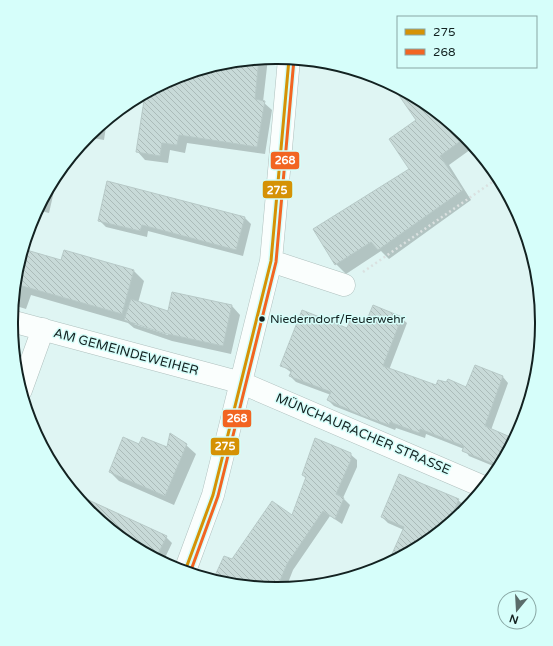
<svg xmlns="http://www.w3.org/2000/svg" width="553" height="646" viewBox="0 0 553 646" font-family="'Varela Round',sans-serif">
	<style>
		.shadow { fill: #0003; fill-rule: evenodd }
		.building { fill: url(#building-back-hatch); stroke: #b7c9c7 }
		.lines { fill: none; stroke-linecap: round; stroke-linejoin: round }
		.minor-casing { stroke: #afc0be; stroke-width: 23 }
		.path { stroke: #dae1e0; stroke-width: 2.5; stroke-dasharray: 2 3; stroke-linecap: butt }
		.minor { stroke: #fafefd; stroke-width: 22 }
		.bus-1-casing { stroke: #d6fefa; stroke-width: 6 }
		.bus-2-casing { stroke: #d6fefa; stroke-width: 6 }
		.bus-1 { stroke: #d59205; stroke-width: 3 }
		.bus-2 { stroke: #f26522; stroke-width: 3 }
		.bus-dot { fill: #132221; stroke: #d6fefa; stroke-width: 1.5 }
		.labels { text-anchor: middle; dominant-baseline: central; stroke-width: 3; stroke-linejoin: round; paint-order: stroke }
		.bus-label { font-size: 12px; fill: #132221; stroke: #d6fefa; text-anchor: start }
		.street-label { font-size: 13px; fill: #132221; stroke: #d6fefa }
		.rim { fill: none; stroke: #132221; stroke-width: 2 }
		.line-badge { stroke: #d6fefa; stroke-width: 1.5 }
		.badge-label { font-size: 11px; text-anchor: middle; font-weight: bold; fill: #fff }
	</style>
	<defs>
		<pattern id="building-back-hatch" width="6" height="6" patternUnits="userSpaceOnUse"><rect width="6" height="6" fill="#c8dad8"/><path d="M-1 5l2 2M0 0l6 6M5-1l2 2" fill="none" stroke="#abbbb9"/></pattern>
	</defs>
	<rect width="100%" height="100%" fill="#dff5f3"/>
	<!-- shadow -->
	<path class="shadow" d="M268,58L263,102L272,110L265,154L187,143L185,153L170,150L168,163L145,160L137,151L145,94L175,78L225,63Z
		M424,102L464,135L474,147L449,165L471,200L389,259L381,251L346,274L336,264L410,170L417,120Z
		M107,120L104,140L87,137L89,135Z
		M55,176L57,178L49,213L37,210Z
		M245,218L251,224L243,256L148,231L147,237L106,227L99,220Z
		M22,250L61,261L134,271L144,281L138,303L169,313L173,293L232,306L240,315L231,354L172,341L134,328L128,323L31,295L26,309L13,305L16,271ZM134,322L168,333V335L134,324Z
		M401,318L407,323L389,370L437,386L466,388L503,377L508,383L491,430L508,437L513,442L498,468L469,456L464,449L426,434L425,438L396,428L395,430L334,406L328,400L331,395L296,382L290,376L292,373L281,365L347,329L367,323Z
		M541,336L540,342L538,338Z
		M140,445L168,449L186,445L196,454L174,505L119,481L110,472Z
		M350,454L357,460V467L343,498L350,505L342,524L330,516L293,570L286,588H276L224,583L214,580L232,561L293,516L306,479L303,475Z
		M76,495L166,537L172,543L163,562L129,544L89,511Z
		M458,500L464,505L463,509L465,510L424,544L404,530L388,523L382,517Z"/>
	<!-- building -->
	<path class="building" d="M259,59L255,99L265,101L257,147L179,135L177,145L162,143L160,156L136,152L145,94L175,78L225,63Z
		M391,84L424,102L466,137L440,156L463,190L378,250L371,242L335,265L313,229L409,169L389,139L416,120Z
		M107,181L245,217L236,250L142,225L140,231L98,221Z
		M23,249L61,260L64,250L134,270L122,314L15,284L16,271Z
		M172,292L232,305L223,346L163,333L124,320L131,299L168,311Z
		M373,305L402,317L383,366L436,385L438,380L446,382L448,379L466,387L475,365L503,376L485,426L508,436L496,465L462,451L464,446L420,429L419,433L390,422L389,425L363,416L327,400L331,392L289,376L292,370L280,366L302,310L347,328L352,316L366,322Z
		M170,433L187,444L165,496L109,472L123,437L139,444L142,437L167,447Z
		M315,438L351,453V460L336,494L344,498L335,519L323,511L287,564L277,588L224,583L213,580L224,556L232,559L272,501L292,515L306,477L302,475Z
		M399,474L459,499L449,523L424,544L388,563L404,527L381,517Z
		M82,497L167,536L156,558L129,544L89,511L80,500Z"/>
	<g class="lines">
		<!-- minor casing -->
		<g class="minor-casing">
			<path id="minor" d="M271,261L344,285
				M11,321L242,383L484,487
				M21,390L43,329
				M185,571L213,495L271,261L289,59"/>
		</g>
		<!-- path -->
		<path class="path" d="M363,272L498,178"/>
		<!-- minor -->
		<use href="#minor" class="minor"/>
		<!-- bus-1 casing -->
		<g class="bus-1-casing">
			<path id="bus-1" d="M185,571L213,495L271,261L289,59"/>
		</g>
		<!-- bus-2 casing -->
		<g class="bus-2-casing">
			<path id="bus-2" d="M190,573L218,496L276,262L294,59"/>
		</g>
		<!-- bus-1 -->
		<use href="#bus-1" class="bus-1"/>
		<!-- bus-2 -->
		<use href="#bus-2" class="bus-2"/>
	</g>
	<!-- markers -->
	<circle class="bus-dot" cx="262" cy="319" r="3.5"/>
	<g class="labels">
		<!-- bus labels -->
		<g class="bus-label">
			<text x="270" y="319">Niederndorf/Feuerwehr</text>
		</g>
		<!-- street labels -->
		<g class="street-label">
			<text transform="translate(126 352) rotate(15)">AM GEMEINDEWEIHER</text>
			<text transform="translate(363 434) rotate(23)">MÜNCHAURACHER STRASSE</text>
		</g>
	</g>
	<!-- crop -->
	<path d="M0 0H553V646H0ZM276 64H277A258 258 0 0 1 535 322V324A258 258 0 0 1 277 582H276A258 258 0 0 1 18 324V322A258 258 0 0 1 276 64Z" fill="#d6fefa" fill-rule="evenodd"/>
	<path class="rim" d="M276 64H277A258 258 0 0 1 535 322V324A258 258 0 0 1 277 582H276A258 258 0 0 1 18 324V322A258 258 0 0 1 276 64Z"/>
	<g class="line-badge">
		<rect x="270" y="151" width="30" height="19" rx="4" fill="#f26522"/>
		<rect x="262" y="180" width="31" height="19" rx="4" fill="#d59205"/>
		<rect x="222" y="409" width="30" height="19" rx="4" fill="#f26522"/>
		<rect x="210" y="437" width="30" height="19" rx="4" fill="#d59205"/>
	</g>
	<g class="badge-label">
		<text x="285" y="164">268</text>
		<text x="277" y="194">275</text>
		<text x="237" y="422">268</text>
		<text x="225" y="450">275</text>
	</g>
	<!-- legend -->
	<rect x="397" y="16" width="140" height="52" fill="#d6fefa" stroke="#88a6a3"/>
	<rect x="405" y="29" width="20" height="6" fill="#d59205" stroke="#88a6a3"/>
	<text x="433" y="36" font-size="12" fill="#132221">275</text>
	<rect x="405" y="49" width="20" height="6" fill="#f26522" stroke="#88a6a3"/>
	<text x="433" y="56" font-size="12" fill="#132221">268</text>
	<!-- north arrow -->
	<g transform="translate(517 610) rotate(198)"><circle r="19" fill="#d6fefa" stroke="#88a6a3"/>
	<path d="M0-3L7 15L0 10L-7 15Z" fill="#5a6c6a"/>
	<text y="-6" font-size="11" font-weight="bold" text-anchor="middle" fill="#132221">N</text>
	</g>
</svg>
